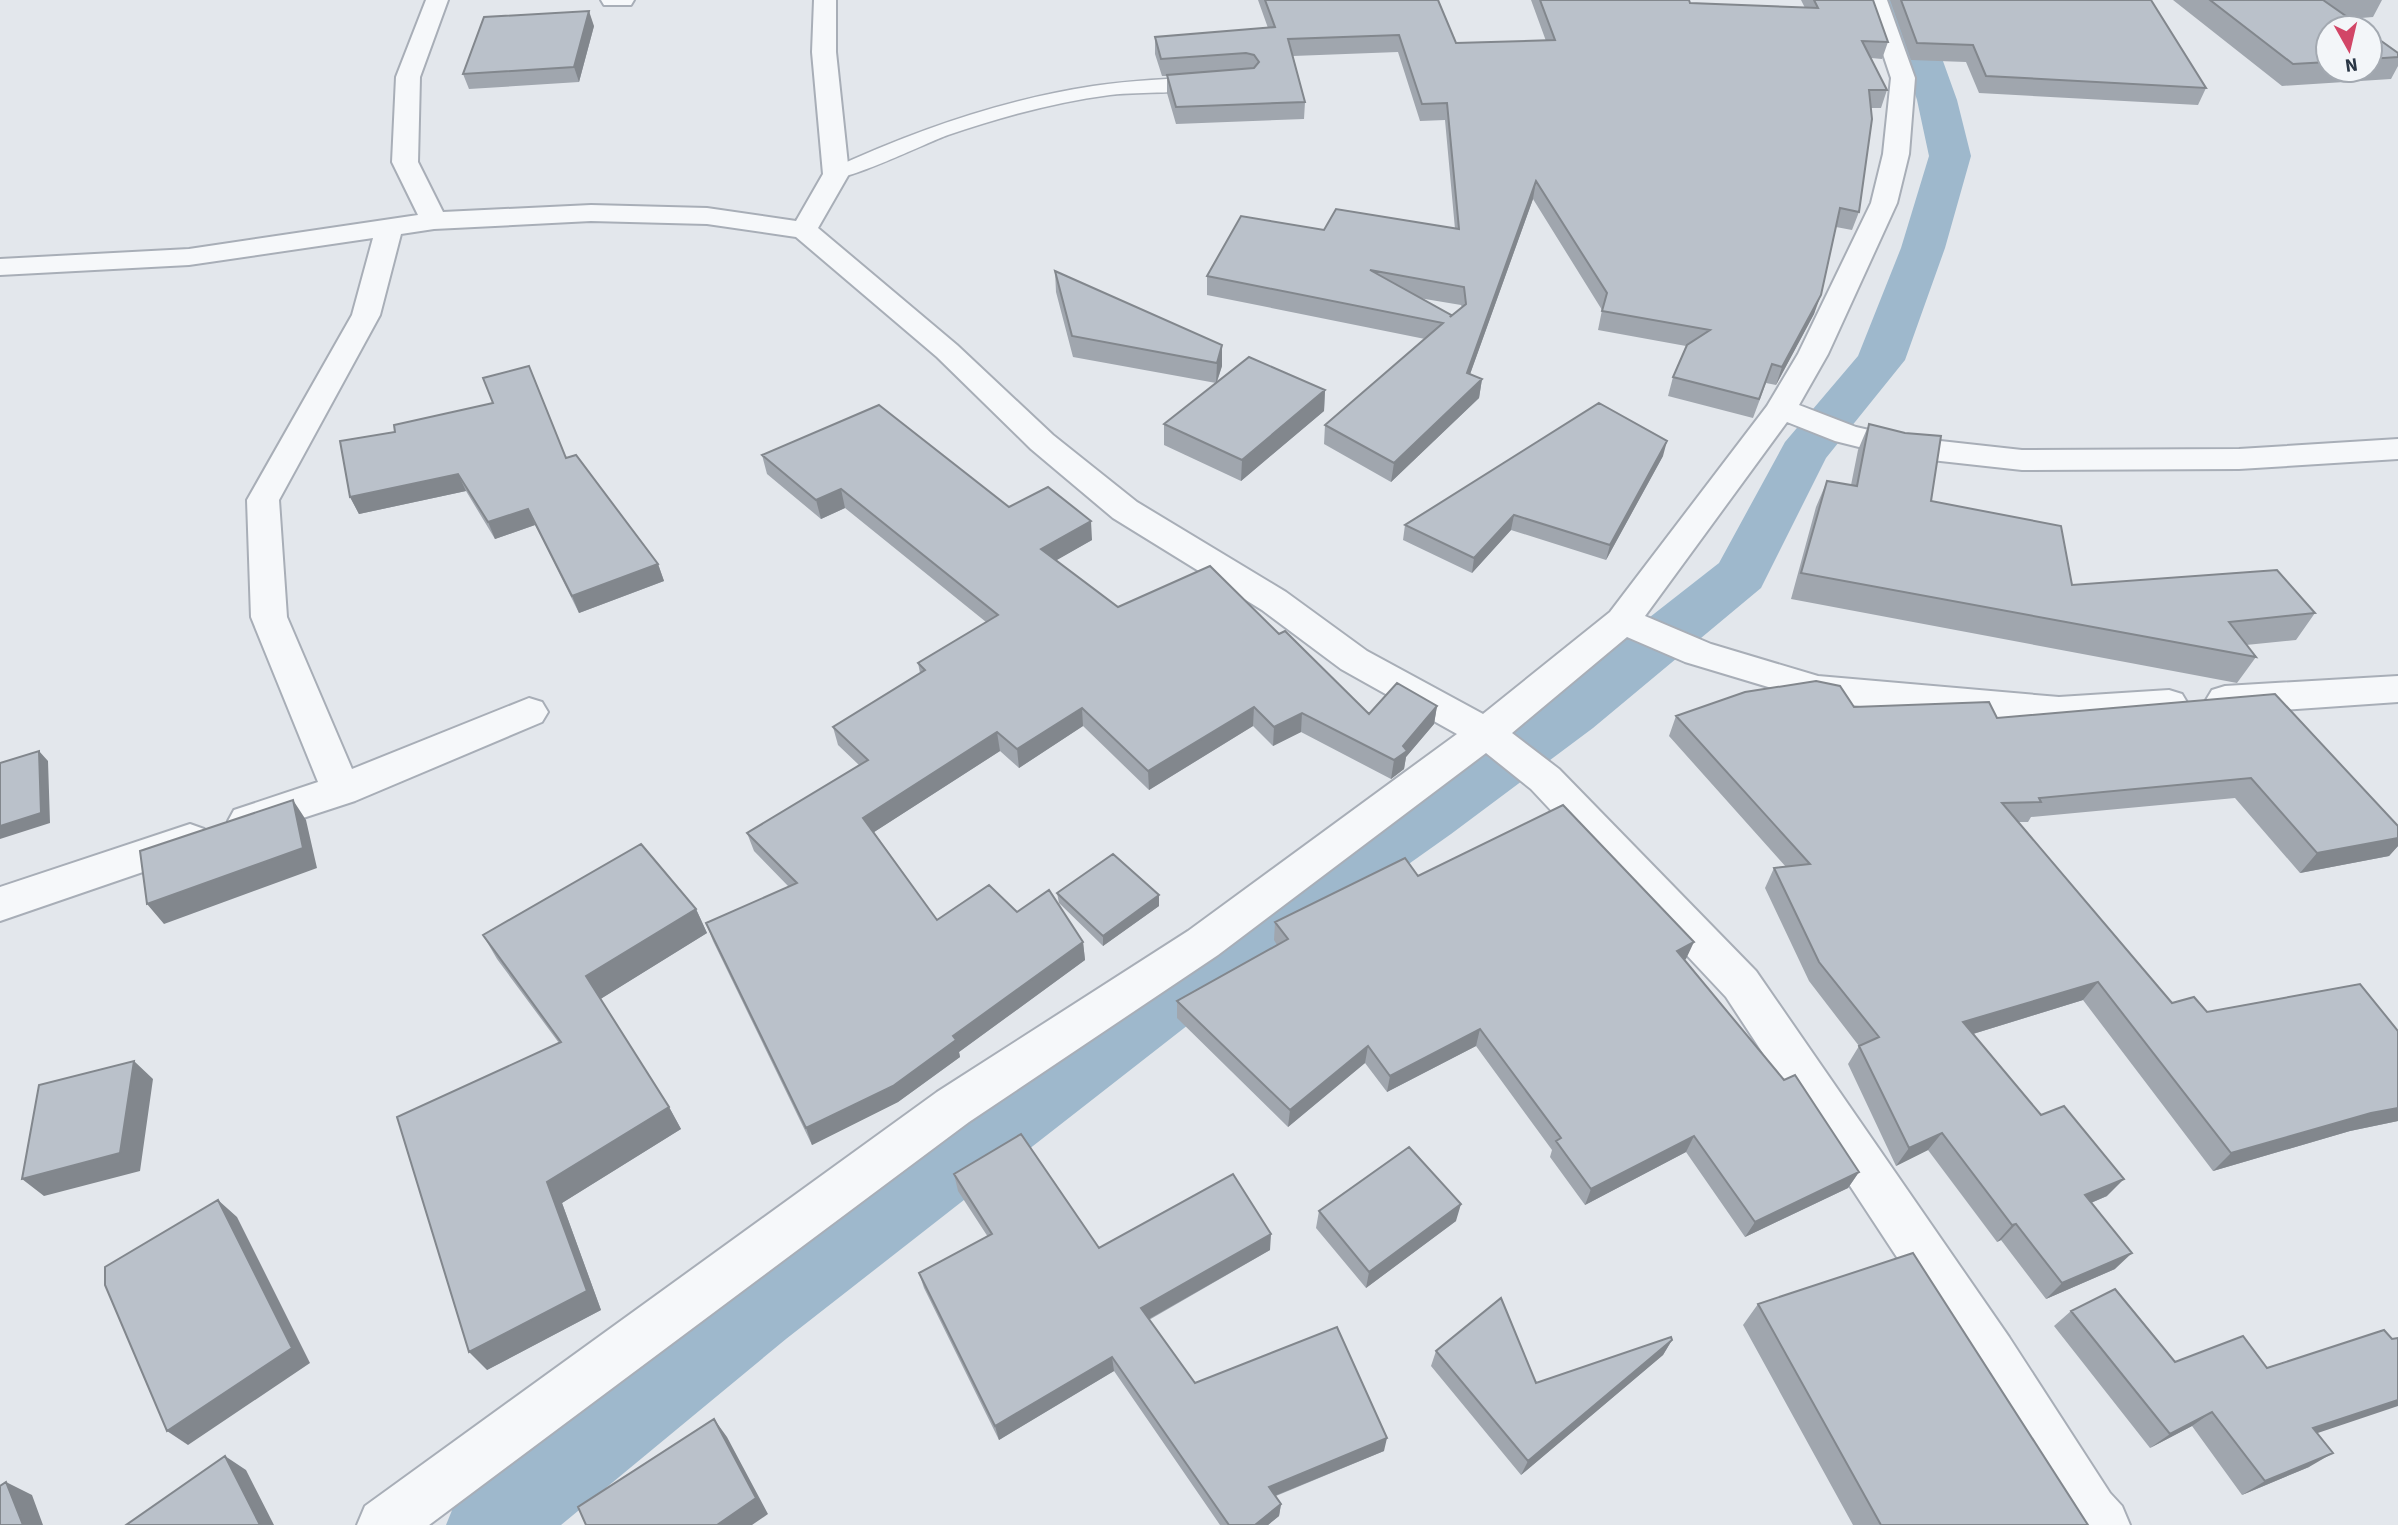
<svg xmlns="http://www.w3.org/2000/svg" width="2398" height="1525" viewBox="0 0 2398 1525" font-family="'Source Sans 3',sans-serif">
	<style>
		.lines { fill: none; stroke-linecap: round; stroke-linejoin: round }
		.canal { fill: #9eb8cc; fill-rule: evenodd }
		.service-casing { stroke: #a8aeb7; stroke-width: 3 }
		.minor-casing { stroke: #a8aeb7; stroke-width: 4 }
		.service { fill: #f6f8fa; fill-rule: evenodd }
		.minor { fill: #f6f8fa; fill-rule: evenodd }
		.wall { fill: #a0a6ae; fill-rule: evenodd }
		.shaded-wall { fill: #82878d }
		.building { fill: #bac1ca; stroke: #82878d; stroke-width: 2; fill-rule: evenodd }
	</style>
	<rect width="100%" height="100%" fill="#e3e7ec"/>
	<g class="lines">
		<!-- canal -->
		<path class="canal" d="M1885,0H1921L1957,100L1971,156L1945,248L1905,360L1826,458L1761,588L1593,728L1451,834L1252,975L786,1339L561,1525H446L459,1493L728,1281L1202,933L1405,798L1549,696L1719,563L1785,442L1858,356L1901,248L1929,156L1917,100Z"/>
		<!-- service casing -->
		<g class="service-casing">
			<path id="service" d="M1210,76L1220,82L1217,86C1183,95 1145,91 1110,95C1055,102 1001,117 948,135C926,143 845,183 829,178L825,174L829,170C913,131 1001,100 1093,86C1132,80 1171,79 1210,76Z"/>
		</g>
		<!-- minor casing -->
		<g class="minor-casing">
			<path id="minor" d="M426,0H448L420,77L418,162L443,212L591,205L707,208L796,221L823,174L812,52L814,0H836V52L849,174L818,228L957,345L1053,435L1137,502L1286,592L1367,651L1483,714L1610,612L1767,406L1798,354L1871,203L1883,154L1891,78L1865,0H1887L1915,78L1909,154L1897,203L1828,354L1799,405L1856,427L1895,436L2022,450L2239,449L2398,439V459L2239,469L2022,470L1895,456L1835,441L1787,422L1645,616L1711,644L1818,676L2059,697L2169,690L2182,694L2188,704L2182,714L2169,718L2059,725L1818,702L1685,662L1627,637L1512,733L1559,769L1756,971L2009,1337L2110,1493L2122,1506L2130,1525H2068L1973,1373L1726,997L1531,789L1486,753L1218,955L969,1122L429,1525H357L365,1506L937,1092L1188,931L1457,734L1341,669L1262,610L1113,518L1031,449L937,357L796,237L707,224L591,221L434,229L401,234L380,315L279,500L287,617L352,769L529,698L542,702L548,712L542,722L355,801L248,836L234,832L228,821L234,810L318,782L251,617L247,500L352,315L373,238L189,265L0,275V259L189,249L418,215L392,162L396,77Z
				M601,0H634L631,5H604Z
				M2398,676V702L2225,714L2212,710L2206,700L2212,690L2225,686Z
				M190,824L204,829L210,840L204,851L0,921V887Z"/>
		</g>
		<!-- service -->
		<use href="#service" class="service"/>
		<!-- minor -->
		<use href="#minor" class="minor"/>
	</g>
	<!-- wall -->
	<path class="wall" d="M1258,0H1438L1456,43L1546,41L1531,0H1689L1690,3L1805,8L1801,0H1873L1888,42L1882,59L1871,58L1887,90L1881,108H1871L1859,212L1852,230L1836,227L1814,314L1776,385L1766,383L1753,418L1668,396L1673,377L1686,346L1598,330L1602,310L1533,199L1470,374L1482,379L1479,398L1391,482L1324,444L1325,425L1425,339L1207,295V276L1324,230L1455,229L1445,120L1420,121L1398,52L1293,56L1305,102L1304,119L1176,124L1167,93V76H1162L1155,54V37L1268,28ZM1419,298L1461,305L1462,307L1450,317Z
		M1890,0H2151L2206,88L2198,105L1979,93L1966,62L1911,60Z
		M2173,0H2382L2373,17L2349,19L2328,28V70H2370V33L2398,53V66L2391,79L2282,86Z
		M594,26L579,82L469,89L463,74Z
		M1055,271L1222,366L1217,382L1325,390L1324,411L1241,481L1164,445V424L1216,383L1073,357L1056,292Z
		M1869,424L1931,501L2072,585L2315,613L2296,640L2246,645L2256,657L2237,683L1791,599L1816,507L1827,481L1851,485L1858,450Z
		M395,432L566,458L658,564L664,581L579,613L535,525L495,539L466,491L359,514L350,497Z
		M762,455L1009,507L1092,540L1056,560L1118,607L1279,634L1369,714L1437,706L1434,724L1406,757L1404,769L1391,779L1301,732L1273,746L1253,726L1149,790L1083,726L1019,768L1000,751L874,832L937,920L1017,912L1083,942L1085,960L959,1052L960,1057L898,1102L812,1145L713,941L706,923L789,887L754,851L747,833L859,765L838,745L833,727L920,673L918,663L986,622L845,508L821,519L767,474Z
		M1663,456L1606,560L1511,530L1472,573L1403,540L1405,525Z
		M2275,694L2398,826V846L2389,856L2300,873L2235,798L2031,817L2028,822H2018L2172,1003L2207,1012L2398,1031V1121L2350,1131L2213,1171L2083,1000L1973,1034L2107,1196L2091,1203L2115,1269L2046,1299L2001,1240L1997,1242L1928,1150L1896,1166L1848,1064L1859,1046L1809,981L1765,888L1774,868L1786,867L1669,736L1676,716L1854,707L1997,718Z
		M1418,876L1686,959L1684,960L1859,1172L1848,1188L1745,1237L1686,1152L1585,1205L1550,1157L1552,1150L1476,1046L1387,1092L1365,1063L1288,1127L1177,1018V1001L1277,945L1274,940L1275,922Z
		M1057,893L1159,906L1103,946L1059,903Z
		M696,909L707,933L600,999L669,1107L681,1129L562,1203L601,1310L487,1370L559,1043L497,959L483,935Z
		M954,1174L1099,1248L1270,1250L1149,1320L1195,1383L1384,1451L1276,1496L1281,1504L1279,1516L1268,1525H1220L1114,1371L999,1440L924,1288L919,1273L988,1237L958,1191Z
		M1319,1211L1456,1221L1366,1288L1316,1228Z
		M1758,1304L2088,1525H1853L1743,1325Z
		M2071,1311L2175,1362L2267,1368L2392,1339L2317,1433L2309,1467L2242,1495L2192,1426L2150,1448L2054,1326Z
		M1672,1340L1663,1355L1521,1475L1431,1366L1436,1351L1536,1383Z"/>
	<!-- shaded-wall -->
	<path class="shaded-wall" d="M589,11L594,26L579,82L574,67Z
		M1536,181L1533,199L1464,391L1467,373Z
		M1821,295L1814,314L1776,385L1782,367Z
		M1222,345V366L1216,384L1217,363Z
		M1482,379L1479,398L1391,482L1394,463Z
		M1325,390L1324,411L1241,481L1242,460Z
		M1667,441L1663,456L1606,560L1610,545Z
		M458,474L466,491L359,514L350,497Z
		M841,489L845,508L821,519L816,500Z
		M528,509L535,525L495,539L488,522Z
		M1514,515L1511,530L1472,573L1474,558Z
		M1091,521L1092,540L1043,568L1041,549Z
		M658,564L664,581L579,613L572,596Z
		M1437,706L1434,724L1406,757L1404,769L1391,779L1394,760L1403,746Z
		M1254,707L1253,726L1149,790L1148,771Z
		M1082,708L1083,726L1019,768L1017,749Z
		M1302,713L1301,732L1273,746L1274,727Z
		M997,732L1000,751L868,836L863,818Z
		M39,751L48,761L50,823L0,839V826Z
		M293,800L306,820L317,868L164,924L147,904Z
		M2398,838V846L2389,856L2300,873L2317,853Z
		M1159,895V906L1103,946V936Z
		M696,909L707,933L599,1000L586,976Z
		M1083,942L1085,960L959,1052L960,1057L898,1102L812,1145L806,1128L953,1036Z
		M1694,942L1686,959L1670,968L1677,951Z
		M2098,982L2083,1000L1950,1041L1963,1022Z
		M1480,1029L1476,1046L1387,1092L1390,1076Z
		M1368,1046L1365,1063L1288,1127L1290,1110Z
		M134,1061L153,1079L140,1171L44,1196L22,1179Z
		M669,1107L681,1129L562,1203L601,1310L487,1370L469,1352L547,1182Z
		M2398,1108V1121L2350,1131L2213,1171L2231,1153L2371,1113Z
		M1942,1133L1928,1150L1896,1166L1909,1148Z
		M1694,1136L1686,1152L1585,1205L1591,1189Z
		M1859,1172L1848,1188L1745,1237L1755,1222Z
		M2124,1179L2107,1196L2069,1212L2085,1195Z
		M218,1200L237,1217L310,1363L188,1445L167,1431Z
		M1461,1204L1456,1221L1366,1288L1369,1272Z
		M2016,1224L2001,1240L1997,1242L2012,1225Z
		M1271,1234L1270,1250L1142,1323L1141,1308Z
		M2132,1253L2115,1269L2046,1299L2062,1283Z
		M1672,1340L1663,1355L1521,1475L1528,1461Z
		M1112,1357L1114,1371L999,1440L995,1426Z
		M2398,1400V1406L2291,1442L2313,1428Z
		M2212,1412L2192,1426L2150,1448L2170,1434Z
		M714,1419L727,1437L768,1514L752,1525H717Z
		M1387,1438L1384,1451L1267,1499L1269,1487Z
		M2333,1453L2309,1467L2242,1495L2265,1481Z
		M225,1456L246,1470L274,1525H260Z
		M6,1482L32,1495L43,1525H23Z
		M1281,1504L1279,1516L1268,1525H1255Z"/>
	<!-- building -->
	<path class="building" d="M1265,0H1438L1456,43L1555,40L1540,0H1689L1690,3L1818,8L1814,0H1873L1888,42L1862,41L1887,90H1869L1872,119L1859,212L1840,208L1821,295L1782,367L1772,364L1759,399L1673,377L1687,345L1710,330L1602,311L1607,293L1536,181L1467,373L1482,379L1394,463L1325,425L1443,323L1207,276L1241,216L1324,230L1336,209L1459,229L1447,103L1422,104L1399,35L1288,39L1305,102L1176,107L1167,75L1254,68L1259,62L1254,55L1246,53L1161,59L1155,37L1275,27ZM1370,270L1464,287L1466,304L1450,317L1451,315Z
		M1901,0H2151L2206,88L1986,76L1973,45L1917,43Z
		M2210,0H2323L2363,28H2328V62L2293,64Z
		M589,11L574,67L463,74L484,17Z
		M2370,33L2398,53V57L2370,59Z
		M1055,271L1222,345L1217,363L1072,336Z
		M1249,357L1325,390L1242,460L1164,424Z
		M529,366L566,458L576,455L658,564L572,596L528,509L488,522L458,474L350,497L340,441L395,432L394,425L493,403L483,378Z
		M1599,403L1667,441L1610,545L1514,515L1474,558L1405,525Z
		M879,405L1009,507L1048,487L1091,521L1041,549L1118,607L1210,566L1279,634L1285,631L1369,714L1397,683L1437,706L1403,746L1407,751L1394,760L1302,713L1274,727L1254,707L1148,771L1082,708L1017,749L997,732L863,818L937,920L989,885L1017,912L1049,890L1083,942L953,1036L956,1040L893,1086L806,1128L706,923L797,883L747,833L868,760L833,727L925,670L918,663L998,615L841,489L816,500L762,455Z
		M1869,424L1905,433L1941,436L1931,501L2061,526L2072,585L2277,570L2315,613L2229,622L2256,657L1801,573L1827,481L1857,486Z
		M1816,681L1840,686L1854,707L1989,702L1997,718L2275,694L2398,826V838L2317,853L2251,778L2039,798L2041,802L2002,803L2172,1003L2194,997L2207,1012L2360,984L2398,1031V1108L2371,1113L2231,1153L2098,982L1963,1022L2041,1115L2064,1106L2124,1179L2085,1195L2132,1253L2062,1283L2016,1224L2012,1225L1942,1133L1909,1148L1859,1046L1879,1037L1819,962L1774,868L1810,864L1676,716L1745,692Z
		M39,751L41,813L0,826V763Z
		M293,800L303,848L147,904L140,851Z
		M1563,805L1694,942L1677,951L1784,1080L1795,1075L1859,1172L1755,1222L1694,1136L1591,1189L1556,1141L1561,1138L1480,1029L1390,1076L1368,1046L1290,1110L1177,1001L1288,939L1275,922L1405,858L1418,876Z
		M641,844L696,909L586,976L669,1107L547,1182L587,1291L469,1352L397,1117L561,1042L483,935Z
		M1113,854L1159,895L1103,936L1057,893Z
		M134,1061L120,1153L22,1179L39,1085Z
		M1021,1134L1099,1248L1233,1174L1271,1234L1141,1308L1195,1383L1337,1327L1387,1438L1269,1487L1281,1504L1255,1525H1229L1112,1357L995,1426L919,1273L992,1234L954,1174Z
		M1409,1147L1461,1204L1369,1272L1319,1211Z
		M218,1200L292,1348L167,1431L105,1285V1267Z
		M1913,1253L2088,1525H1881L1758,1304Z
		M2115,1289L2175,1362L2243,1336L2267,1368L2384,1330L2392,1339L2398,1338V1400L2313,1428L2333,1453L2265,1481L2212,1412L2170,1434L2071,1311Z
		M1501,1298L1536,1383L1671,1337L1672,1340L1528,1461L1436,1351Z
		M714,1419L756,1498L717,1525H586L578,1507Z
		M225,1456L260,1525H126Z
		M6,1482L23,1525H0V1486Z"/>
	<!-- north arrow -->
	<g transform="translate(2349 49) rotate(172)"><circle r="33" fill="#f3f6f9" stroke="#a3a9b1" stroke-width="2"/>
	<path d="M0-5L12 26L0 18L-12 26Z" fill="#d24667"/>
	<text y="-10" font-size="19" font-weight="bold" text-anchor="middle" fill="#2a3645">N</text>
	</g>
</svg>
